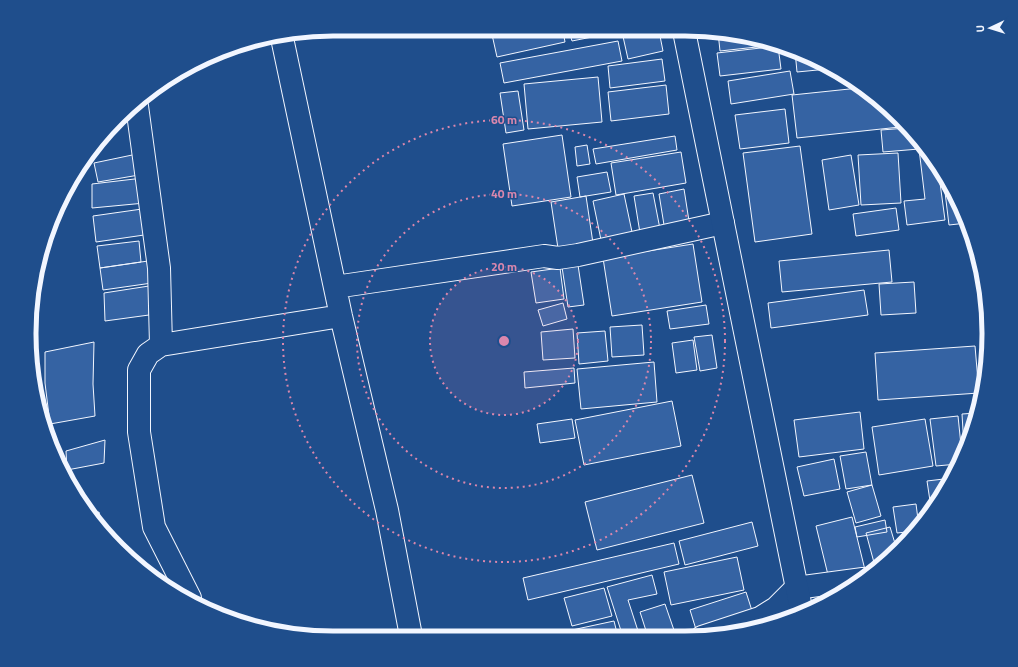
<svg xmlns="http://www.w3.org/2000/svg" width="1018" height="667" viewBox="0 0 1018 667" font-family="'Titillium Web',sans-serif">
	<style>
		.building { fill: #3563a3; stroke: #f2f6ff }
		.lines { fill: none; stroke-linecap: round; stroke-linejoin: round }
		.minor-casing { stroke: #f2f6ff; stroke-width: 24 }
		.highway-casing { stroke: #f2f6ff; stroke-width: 24 }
		.minor { stroke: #1f4e8c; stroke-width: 22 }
		.highway { stroke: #1f4e8c; stroke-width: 22 }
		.ring { fill: none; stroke: #da87ad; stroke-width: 2; stroke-dasharray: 2 4 }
		.rim { fill: none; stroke: #f2f6ff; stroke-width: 5 }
		.centre { fill: #da87ad; stroke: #1f4e8c; stroke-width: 2 }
		.ring-label { font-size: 12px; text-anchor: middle; font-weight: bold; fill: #da87ad; stroke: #1f4e8c; stroke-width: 3; stroke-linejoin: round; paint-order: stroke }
	</style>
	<rect width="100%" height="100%" fill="#1f4e8c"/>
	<!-- building -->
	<path class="building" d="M491,30L563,31L565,42L497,57Z
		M569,31H595L597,36L572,41Z
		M625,31H659L663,51L628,59L622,32Z
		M718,32H724L775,45L720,51Z
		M618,41L622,61L504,83L500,63Z
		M778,46L781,69L720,76L717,53Z
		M795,51L801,52L828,69L797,72Z
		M662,59L665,81L610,88L608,66Z
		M790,71L794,94L731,104L728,81Z
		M598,77L602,122L528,129L524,84Z
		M666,85L669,114L611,121L608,92Z
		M859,88L885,104L899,119L900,127L797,138L792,95Z
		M518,91L524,130L506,133L500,93Z
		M785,109L789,143L740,149L735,115Z
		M907,128L926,148L938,168L945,220L907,225L904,201L925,199L919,149L883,152L881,130Z
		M562,135L571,197L512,206L503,144Z
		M675,136L677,150L596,164L593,149Z
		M587,145L590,164L577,166L575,147Z
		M800,146L812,234L755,242L743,153Z
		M681,152L686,183L616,195L611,163Z
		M898,153L901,203L861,205L858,155Z
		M137,154L139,175L98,182L94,163Z
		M851,155L859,205L829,210L822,160Z
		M607,172L611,192L580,197L577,177Z
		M143,178L145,203L92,208V184Z
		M684,189L689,221L664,225L659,194Z
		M953,191L957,199L967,223L949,225L945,192Z
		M653,193L660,229L640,233L634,196Z
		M624,194L632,232L601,240L593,201Z
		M586,196L594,250L559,255L551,202Z
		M149,208L151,234L96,242L93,216Z
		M896,208L899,230L856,236L853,214Z
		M139,241L141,262L100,268L97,246Z
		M693,244L702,302L612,316L603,258Z
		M889,250L892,282L782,292L779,261Z
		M148,261L152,283L103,290L100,268Z
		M578,265L584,305L568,307L562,267Z
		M560,268L564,299L536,303L531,272Z
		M914,282L916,313L881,315L879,284Z
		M149,286V315L105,321L104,293Z
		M864,290L868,315L771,328L768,303Z
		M563,303L567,319L543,326L538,310Z
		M706,305L709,324L670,329L667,311Z
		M642,325L644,355L612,357L610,327Z
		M573,329L575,358L543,360L541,332Z
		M605,331L608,361L579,364L577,333Z
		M712,335L717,368L700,371L694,337Z
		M693,340L697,370L676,373L672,343Z
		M94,342L93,384L95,416L50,424L45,383V352Z
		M975,346L979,393L878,400L875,353Z
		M654,362L657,402L581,409L577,369Z
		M574,368L575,383L525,388L524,372Z
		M672,401L681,446L584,465L575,420Z
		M860,412L864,449L799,457L794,420Z
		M977,413L973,431L966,447H964L962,414Z
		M958,416L962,455L958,464L936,466L930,419Z
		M572,419L575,438L540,443L537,424Z
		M925,419L933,466L879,475L872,427Z
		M105,440L104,463L67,470L66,451Z
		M866,452L872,485L846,489L840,456Z
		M834,459L840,489L804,496L797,467Z
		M692,475L704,523L597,550L585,502Z
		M952,478L938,500L930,501L927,481Z
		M872,485L881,516L856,523L847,492Z
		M916,504L919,527L916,531L897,533L893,507Z
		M99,512L101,526L91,514Z
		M852,517L865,570L829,579L816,526Z
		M885,520L887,532L857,537L855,527Z
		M752,522L758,546L685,565L679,541Z
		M890,527L897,550L876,570L866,533Z
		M674,543L679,564L528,600L523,578Z
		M737,557L744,590L671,605L664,572Z
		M652,575L657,594L628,600L640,637H623L607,587Z
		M604,588L612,616L572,626L564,598Z
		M746,592L754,617L698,636L690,610Z
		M665,604L676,636L648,637L640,612Z
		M614,621L618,637H573L572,630Z"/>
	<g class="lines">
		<!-- minor casing -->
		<g class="minor-casing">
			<path id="minor" d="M282,38L341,316L387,510L411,636
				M137,106L159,268L161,345L148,354L139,370V432L154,527L190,598
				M335,287L544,256L558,258L578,255L723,223
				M161,345L341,316
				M702,637L760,618L776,608L796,588L863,579"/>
		</g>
		<!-- highway casing -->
		<g class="highway-casing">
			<path id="highway" d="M684,31L802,613"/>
		</g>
		<!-- minor -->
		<use href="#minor" class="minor"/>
		<!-- highway -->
		<use href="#highway" class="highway"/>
	</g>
	<!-- distance rings -->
	<circle cx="504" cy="341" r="74" fill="#da87ad" fill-opacity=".12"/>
	<g class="ring">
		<circle cx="504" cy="341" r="74"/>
		<circle cx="504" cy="341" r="147"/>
		<circle cx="504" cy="341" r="221"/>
	</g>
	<!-- crop -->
	<path d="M0 0H1018V667H0ZM333 36H685A297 297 0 0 1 982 333V334A297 297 0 0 1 685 631H333A297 297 0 0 1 36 334V333A297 297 0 0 1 333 36Z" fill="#1f4e8c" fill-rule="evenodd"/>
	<path class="rim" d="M333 36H685A297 297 0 0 1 982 333V334A297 297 0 0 1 685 631H333A297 297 0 0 1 36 334V333A297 297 0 0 1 333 36Z"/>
	<circle cx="504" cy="341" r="6" class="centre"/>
	<g class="ring-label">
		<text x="504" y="124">60 m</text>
		<text x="504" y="198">40 m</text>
		<text x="504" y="271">20 m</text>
	</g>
	<!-- north arrow -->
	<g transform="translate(990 28) rotate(266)" stroke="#1f4e8c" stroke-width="3" paint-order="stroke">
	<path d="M0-3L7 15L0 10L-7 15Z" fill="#f2f6ff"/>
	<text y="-6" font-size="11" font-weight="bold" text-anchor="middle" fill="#f2f6ff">U</text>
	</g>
</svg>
